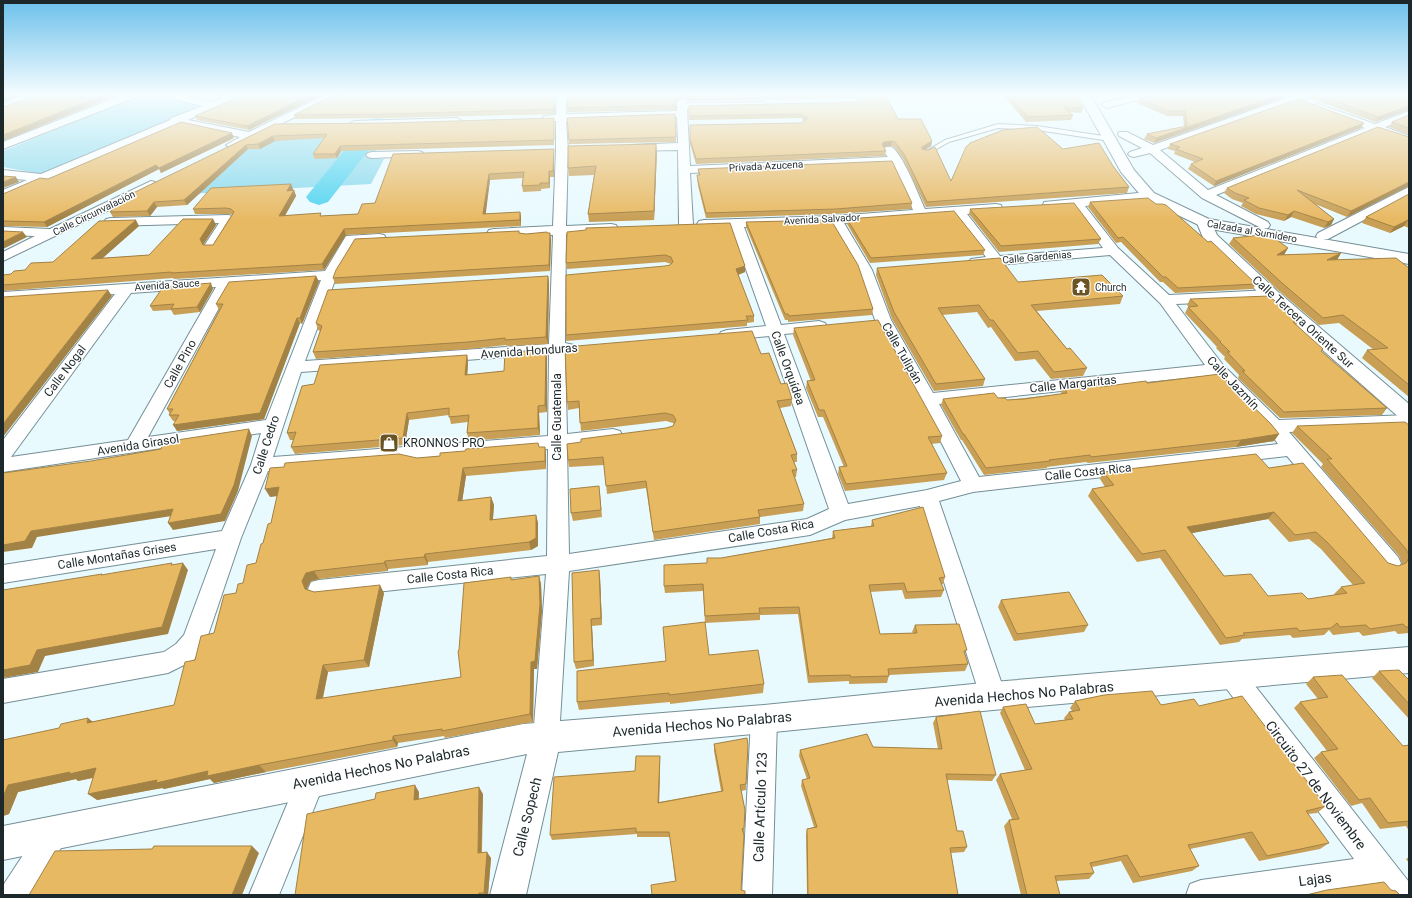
<svg xmlns="http://www.w3.org/2000/svg" width="1412" height="898" viewBox="0 0 1412 898" font-family="Roboto,sans-serif">
	<style>
		.green { fill: #8ad9ec }
		.lines { fill: none; stroke-linecap: round; stroke-linejoin: round }
		.river { fill: #51d3ef; fill-rule: evenodd }
		.service-casing { stroke: #748f96; stroke-width: 2 }
		.minor-casing { stroke: #748f96; stroke-width: 2 }
		.tertiary-casing { stroke: #748f96; stroke-width: 2 }
		.secondary-casing { stroke: #748f96; stroke-width: 2 }
		.service { fill: #fff; fill-rule: evenodd }
		.minor { fill: #fff; fill-rule: evenodd }
		.tertiary { fill: #fff; fill-rule: evenodd }
		.secondary { fill: #fff; fill-rule: evenodd }
		.wall { fill: #c89f55; fill-rule: evenodd }
		.shaded-wall { fill: #a28245 }
		.building { fill: #e8b963; stroke: #a28245; fill-rule: evenodd }
		.labels { text-anchor: middle; dominant-baseline: central; stroke-width: 3; stroke-linejoin: round; paint-order: stroke }
		.far-street-label { font-size: 10px; fill: #1d282b; stroke: #fff }
		.far-poi-label { font-size: 10px; fill: #1d282b; stroke: #fff; text-anchor: start }
		.street-label { font-size: 12px; fill: #1d282b; stroke: #fff }
		.poi-label { font-size: 12px; fill: #1d282b; stroke: #fff; text-anchor: start }
		.near-street-label { font-size: 14px; fill: #1d282b; stroke: #fff }
	</style>
	<rect width="100%" height="100%" fill="#e9faff"/>
	<!-- green -->
	<path class="green" d="M141,95L203,105L46,175L3,167V151Z
		M394,125L371,158L384,159L371,184L168,195L268,127Z"/>
	<g class="lines">
		<!-- river -->
		<path class="river" d="M378,118L386,119L389,124L328,202L319,205L310,202L306,197L310,192L370,119Z"/>
		<!-- service casing -->
		<g class="service-casing">
			<path id="service" d="M998,124L1037,126L1110,137L1113,139L1110,141L1037,130L998,128L949,142L928,154L923,153L945,140Z"/>
		</g>
		<!-- minor casing -->
		<g class="minor-casing">
			<path id="minor" d="M125,94H140L139,96L3,149V142Z
				M159,94H179L212,102L230,94H244L188,120L249,132L327,94H340L236,147L232,148L226,145L240,137L178,124L3,199V190L27,180L3,178V170L41,174L170,120L171,118L203,106L160,96Z
				M557,94H567L566,114L677,111V102L682,99L686,100L687,103L765,102L766,104L761,107L687,109L690,166L888,157L882,150L884,148C887,147 890,146 893,148C905,159 918,194 925,209L996,204L1001,205L1002,208L1001,211L967,214L1000,256L1103,248L1072,207L1049,209L1044,208L1043,205L1044,202L1149,192L1153,193L1155,196L1153,199L1149,200L1085,206L1118,248L1169,295L1271,290L1276,292L1279,295L1276,298L1271,300L1176,304L1223,365L1279,420L1409,415V427L1289,432L1398,557L1401,563L1398,569L1390,572L1382,569L1287,456L973,492L939,501L1006,696L1002,704L993,708L984,704L980,696L920,506L845,520L810,535L569,571L559,738L555,747L546,751L537,747L533,738L546,574L319,598L311,596L308,589L311,582L319,580L547,556L548,449L268,471L241,538L206,641L194,660L168,673L3,703V679L164,652L176,644L184,635L216,549L3,583V565L222,531L251,465L261,433L3,472V440L115,294L3,302V292L325,271L346,236L379,234L384,235L386,238L384,241L356,243L337,275L305,361L549,344L553,235L494,237L489,236L487,233L489,230L494,229L553,226L556,150V121H548L543,118L544,116L556,115ZM677,117L678,143L631,145L627,146L625,148L627,150L631,151L678,150L679,224L681,227H691L693,224L690,173L892,164L913,210L835,216L704,220L699,221L697,224L699,227H731L766,326L727,330L721,332L719,335L721,338L727,340L769,336L829,509L807,519L569,554L567,447L613,441L620,439L622,435L620,431L613,429L567,434L565,353L574,351L576,348L574,345L565,343L566,234L611,232L616,231L618,228L616,225L611,224L566,226L568,150L566,121ZM954,215L986,257L971,259L969,262L971,265L976,266L997,265L1110,255L1160,303L1205,365L933,393L891,320L872,270L844,223ZM831,224L858,270L875,320L919,399L961,481L927,490L848,504L784,334L819,331L825,329L827,326L825,323L819,321L781,325L744,227ZM321,280L266,420L148,437L231,286ZM216,287L128,440L11,457L131,293ZM549,354L548,436L273,457L301,372ZM1213,375L1268,430L1278,444L979,477L939,404Z
				M1136,94H1154L1153,96L1107,108L1102,105L1103,103Z
				M1298,94H1313L1312,96L1160,150L1208,190L1365,128L1314,109L1313,107L1318,104L1375,124L1409,111V118L1385,127L1409,136V143L1375,131L1216,195L1268,222L1270,225L1268,228L1263,229L1202,198L1150,153L1134,157L1130,156L1128,154L1130,152L1142,148L1119,136L1118,134L1119,132H1127L1153,145Z
				M457,118L462,121L461,123L354,127L349,124L354,121Z
				M418,151L422,152L424,154L422,156L372,158L368,157L366,155L368,153L372,152Z
				M151,181L155,182L157,185L155,188L3,261V252L35,236L3,235V227L50,229Z
				M1409,187V196L1328,239H1318L1316,236L1318,233Z
				M228,215L233,216L235,219L216,249L211,250L206,249L204,246L219,223L111,226L106,225L104,222L106,219L111,218Z
				M1232,665L1241,668L1409,882V895H1381L1374,886L1309,895H1186L1190,884L1201,880L1354,859L1223,684L1220,676L1223,668Z
				M764,707L773,710L777,719L772,895H742L751,719L755,710Z
				M311,767L321,771L325,781L279,895H249L301,771Z
				M54,819L64,823L68,833L64,843L32,895H3L4,884L44,823Z"/>
		</g>
		<!-- tertiary casing -->
		<g class="tertiary-casing">
			<path id="tertiary" d="M1205,218L1210,220L1217,235L1277,291L1409,404V422L1402,420L1265,299L1204,240L1197,223L1200,220Z
				M1409,647V673L993,710L764,733L558,752L526,895H490L527,754L3,860V826L523,724L764,705L993,682Z"/>
		</g>
		<!-- secondary casing -->
		<g class="secondary-casing">
			<path id="secondary" d="M1078,94H1090L1134,170L1154,193L1209,219L1409,254V264L1205,228L1144,199L1121,172Z"/>
		</g>
		<!-- service -->
		<use href="#service" class="service"/>
		<!-- minor -->
		<use href="#minor" class="minor"/>
		<!-- tertiary -->
		<use href="#tertiary" class="tertiary"/>
		<!-- secondary -->
		<use href="#secondary" class="secondary"/>
	</g>
	<!-- wall -->
	<path class="wall" d="M205,94H226L220,97Z
		M235,94H317L318,97L249,130L197,120L195,116L235,99L233,95Z
		M555,94V114L390,118L295,119L294,115Z
		M567,94H885L898,119L932,141L931,146L925,150L951,181L1063,149L1113,166L1129,187L1127,193L926,207L903,159L894,147L891,146L883,147L886,151L885,156L696,164L690,144V125L801,123L804,121L801,118L689,120V106L858,102V101L853,98L688,101L686,99L682,98L676,101V110L568,112L567,108Z
		M1002,94H1075L1083,108L1081,113L1069,112L1073,115L1071,120L1026,122Z
		M1311,94H1409V110L1375,122L1309,98Z
		M1146,95L1286,97L1154,143L1144,139L1147,134L1184,127L1183,116H1167L1137,103L1139,98L1145,97Z
		M675,114L676,142L569,144L567,118Z
		M1409,115V135L1389,127L1392,122Z
		M554,123V145L341,151L337,158L315,159L313,154L324,138L275,141L260,149H248L187,205L157,207L150,216L113,217L110,212L275,124Z
		M1364,123L1361,128L1214,186L1188,169L1191,164L1195,162L1174,154L1175,151L1168,149L1170,144Z
		M1409,137V186L1347,217L1315,204L1334,219L1331,225L1324,228L1291,217L1284,221L1256,214L1241,206L1243,203L1232,199L1224,193L1227,188Z
		M234,138L161,173L159,169L47,227L3,226V194L48,179Z
		M657,152L654,220L589,222L588,214L594,175L569,176L568,168Z
		M554,155V177H550V188L541,189V191L523,192L522,186L523,178L490,180L485,214L520,212L521,217V226L346,235L324,270L174,279L173,278L3,291V275L11,274L53,262L139,226L102,258L149,255L213,219L216,225L203,245H213L232,214H195L193,209L293,189V190H294L296,196L285,215L322,216L358,214L375,203Z
		M698,169L912,203L911,209L835,214L706,218L698,186L697,175H699Z
		M1409,194V228L1404,226L1390,233L1362,223L1366,217Z
		M1090,202L1256,284L1253,289L1175,293L1163,282H1160L1121,242L1116,243L1088,207Z
		M970,209L1101,239L1098,244L999,252L969,214Z
		M847,219L985,250L983,255L870,263L847,224Z
		M746,222L873,309L872,315L788,322V320H785L746,227Z
		M519,231V233L526,234L547,233L551,239L550,271L335,284L333,278Z
		M567,232L745,266V272L738,275L754,316V322L747,323V326L566,341V335L665,266L670,265L671,264L665,262L567,269L566,263Z
		M1233,238L1288,248L1283,255L1341,253L1337,260L1409,268V397L1362,358L1367,350H1374L1339,323L1319,325L1278,290L1229,244Z
		M877,268L1018,282L1123,296L1120,304L1037,311L1067,349L1087,368L1083,376L1051,379L1035,359L1015,361L991,327L988,328L977,312L942,315L985,379L983,386L934,391L892,319L876,275Z
		M316,276L319,282L302,324L300,323L264,419L177,431L175,421H173L169,415L170,414L167,409L219,310L216,304Z
		M548,276L549,283L548,344L507,346L506,345L470,349L316,359L313,352L320,331L318,330L316,323Z
		M213,289L200,312L174,315L171,310L153,311L150,306Z
		M1190,299L1299,321L1296,325L1321,351L1387,408L1382,415L1280,418L1238,378L1239,375L1224,359L1225,357L1216,348L1217,347L1185,313L1188,307H1189L1187,305Z
		M794,328L942,436L940,443L931,444L947,473L944,480L845,491L838,474L839,467H844L823,417H818L806,388L807,381H811L793,335Z
		M761,354L792,399L791,406L780,408L797,454V462H794L797,470L796,477H794L804,504L803,511L760,517V524L654,540L646,488L607,494L604,465L569,467L568,460L581,442L666,428L673,426L674,424L673,423L666,421L581,431L579,408L568,410L567,402Z
		M467,355L468,362L467,375L504,371L547,357V412L539,413L540,435L469,441L467,433L468,422L451,424L449,415L409,420L405,445L295,454L291,447L294,440H290L287,433L314,384Z
		M1147,383L1279,434L1274,441L1236,447L1088,463L1086,462L1047,467V468L984,475L962,440H961L941,405L943,399L998,398L1007,400L1061,394V393L1063,386L1100,387Z
		M1409,425V633L1398,634L1395,631L1363,636L1359,632L1333,635L1329,630L1324,635L1293,638L1290,635L1242,639L1239,642L1220,645L1160,558L1137,562L1088,496L1092,489L1105,487L1100,479L1103,472L1269,468L1388,563L1398,566L1402,565V564L1399,556L1321,467L1323,464L1292,433L1297,426ZM1268,519L1289,542L1309,539L1321,549L1353,585L1341,587L1334,594L1335,595L1308,599L1268,596L1224,576L1191,533Z
		M545,447L546,455V469L466,476L462,501L491,497L494,505L493,520L536,515L538,523V546L531,550L428,562V565L388,569V571L319,579L311,581L307,588V589L314,592L384,593L369,667L328,672L323,698L461,677L459,650L512,580L539,576L541,584L542,611L537,669H534L533,722L445,738L444,736L398,743L397,747L266,772L214,783L210,779L164,789L162,788L97,800L93,778L78,781L76,779L18,792L9,814L3,816V740L174,705L195,660L214,633L236,593L256,563L271,523L277,496L270,497L417,458Z
		M600,493L602,517L573,521L571,513Z
		M872,520L945,577L943,584H941L944,590L941,597L905,599L902,590L870,592L880,634L913,633L912,632L915,625L965,654L968,664L965,671L889,675L887,683L849,684V681L808,683L798,614L760,615V620L705,623L703,591L665,593L664,586L721,558L832,538L833,531L871,526Z
		M599,570L600,577L602,625L592,626L594,666L576,669L574,662Z
		M1001,600L1088,625L1084,632L1014,641L998,607Z
		M709,655L764,684L763,693L670,704V702L579,710L577,702L666,661Z
		M1379,671L1408,679H1409V719L1372,678Z
		M1313,677L1403,746L1409,745V831L1406,826L1380,829L1362,803L1351,806L1314,758L1321,752L1327,751L1294,708L1300,702L1318,699L1306,684Z
		M1075,701L1161,705L1199,706L1326,806L1317,813L1308,814L1329,843L1320,849L1259,861L1244,838L1190,849L1199,866L1192,871L1133,883L1121,861L1092,867L1094,873L1089,879L1056,881L1060,895H1021L1004,826L1009,820L1012,819L996,780L1000,774L1025,770L1000,713L1003,707L1035,724L1065,720L1064,718L1069,712L1072,711L1070,708Z
		M936,717L996,775L992,781L947,780L957,831L967,847L964,852L951,853L958,895H807L806,835L807,829L814,827L801,786L802,780L807,779L799,756L800,750L873,747L938,749L933,723Z
		M714,744L748,745L746,790L741,791L745,810L744,834L675,881L670,837H637V834L552,840L550,835L635,771L660,756V762L659,802L721,791L714,751Z
		M419,792V799L483,794L482,853L491,858L488,895H295Z
		M1409,857V863L1406,859Z"/>
	<!-- shaded-wall -->
	<path class="shaded-wall" d="M11,94H26L3,103V97Z
		M106,94H120L3,141V135Z
		M219,94H226L220,97Z
		M312,94H317L318,97L249,130L247,126Z
		M555,94V114L554,109Z
		M680,94H682V98L676,101V110V96Z
		M1282,94H1288L1286,97L1154,143L1156,138Z
		M1409,106V110L1375,122L1378,117Z
		M1364,123L1361,128L1214,186L1216,181Z
		M232,133L234,138L161,173L159,168Z
		M273,136L275,141L260,149L258,144Z
		M892,141L891,146L884,147L882,144L884,142Z
		M932,141L931,146L921,152L922,147Z
		M656,144L657,152L654,220V211Z
		M246,145L248,149L187,205L184,200Z
		M340,146L341,151L337,158L335,154Z
		M554,149V177L553,171Z
		M156,165L159,169L47,227L44,222Z
		M549,171L550,177V188L549,183Z
		M489,174L490,180L485,220L483,214Z
		M16,177L19,182L3,188V182Z
		M1409,182V186L1347,217L1351,211Z
		M291,184L293,189L289,196L287,191Z
		M294,190L296,196L282,221L279,216Z
		M154,202L157,207L150,216L147,211Z
		M1294,211L1291,217L1284,221L1288,215Z
		M520,212L521,217V226L520,220Z
		M213,219L216,225L203,245L200,239Z
		M1334,219L1331,225L1324,228L1328,222Z
		M136,220L139,226L95,265L91,259Z
		M1408,220L1404,226L1390,233L1394,227Z
		M344,229L346,235L324,270L322,264Z
		M23,232L27,237L3,249V242Z
		M550,233L551,239L550,271L549,265Z
		M1288,248L1284,255L1273,262L1277,255Z
		M1341,253L1337,260H1327Z
		M745,266V272L735,276L736,269Z
		M316,276L319,282L302,324L300,318Z
		M548,276L549,283L548,344L546,337Z
		M211,283L213,289L200,312L197,307Z
		M108,290L112,296L3,437V424Z
		M297,318L300,323L264,419L177,431L173,425Z
		M546,350L547,357V412L545,405Z
		M467,355L468,362L467,382L465,375Z
		M538,406L539,413L540,435L538,428Z
		M407,413L409,420L405,445L403,438Z
		M249,429L252,436L238,491L225,521L173,530L168,523Z
		M1279,434L1274,441L1236,447L1241,440Z
		M545,447L546,455V469L545,461Z
		M463,468L466,476L461,509L458,501Z
		M279,487L283,495L270,497L265,489Z
		M491,497L494,505L492,528L490,520Z
		M173,509L178,515L37,537L32,548L3,552V545L31,531Z
		M1274,512L1268,519L1182,535L1187,527Z
		M536,515L538,523V546L531,550L529,542Z
		M425,554L428,562V565L424,557Z
		M385,561L388,569V571L384,563Z
		M183,563L188,570L168,634L45,656L38,672L3,678V670Z
		M599,570L600,577L602,625L601,618Z
		M314,571L319,579L311,581L307,588L310,597L305,589L302,581L306,573Z
		M539,576L541,584L542,611L537,669H534L533,722L530,714L531,662Z
		M380,585L384,593L369,667L364,660Z
		M591,619L592,626L594,666L593,660Z
		M323,665L328,672L321,706L316,699Z
		M88,718L97,725L87,723Z
		M393,736L398,743L397,747L393,740Z
		M660,756V762L659,809L658,803Z
		M259,765L266,772L214,783L210,779L164,789L162,788L97,800L88,794L157,780L208,771Z
		M96,768L105,775L78,781L76,779L18,792L9,814L3,816V797L8,785L70,772Z
		M415,785L419,792L418,807L414,800Z
		M479,787L483,794L481,860L478,853Z
		M252,846L259,853L242,895H232Z
		M487,852L491,858L488,895H486L484,893Z"/>
	<!-- building -->
	<path class="building" d="M3,94H11L3,97Z
		M39,94H106L3,135V107Z
		M235,94H312L247,126L195,116L241,96L233,95Z
		M361,94H555L554,109L389,114L294,115L332,96Z
		M567,94H680L676,96L675,105L567,108Z
		M686,94H833L688,97Z
		M855,94H885L898,119H921L932,141L922,147V149L928,150L935,147L951,181L966,147L970,143L1003,130L1037,127L1063,149L1099,143L1113,166L1129,187L927,202L904,154L895,142L892,141L884,142L882,144L886,151L696,159L690,139V125L801,123L808,118L801,114L689,116V106L858,102L860,99L859,96Z
		M1008,94H1075L1083,108L1063,107L1073,115L1028,117Z
		M1148,94H1282L1156,138L1147,134L1187,126L1185,111H1169L1139,98L1148,96L1146,95Z
		M1316,94H1409V106L1378,117Z
		M1298,99L1364,123L1216,181L1191,164L1203,159L1176,149L1180,147L1170,144Z
		M675,114L676,137L569,140L567,118Z
		M1409,115V128L1392,122Z
		M554,118V140L340,146L335,154H313L327,134L273,136L258,144L246,145L184,200L154,202L147,211L110,212L129,195L275,124L389,123Z
		M181,122L232,133L159,168L156,165L44,222L3,221V194L40,178L48,179Z
		M1378,127L1409,137V182L1351,211L1297,190L1334,219L1328,222L1294,211L1288,215L1259,208L1244,200L1249,198L1235,193L1227,188Z
		M656,144L654,211L588,214L596,166L568,168V146Z
		M554,149L553,171H549V183H540V185L522,186L524,172L489,174L483,214L520,212V220L344,229L322,264L171,273V272L3,285V275L11,274L14,271L25,270L31,263L53,262L99,221L136,220L91,259L149,255L183,219H213L200,239L203,245H213L234,212L231,209L226,208L193,209L211,188L291,184L287,191L294,190L279,216L321,213L320,216L358,214L362,204L375,203L393,154Z
		M892,161L912,203L836,209L706,213L698,181L697,175H700L698,169Z
		M3,176L16,177L3,182Z
		M1409,194V221L1408,220L1394,227L1366,217Z
		M1148,198L1156,204H1162L1166,205L1208,242L1211,241L1256,284L1178,288L1166,277H1163L1123,237L1118,238L1090,202Z
		M1074,203L1101,239L1001,246L970,209Z
		M954,211L985,250L871,258L847,219Z
		M831,220L858,265L873,309L789,316L788,314H785L746,222Z
		M730,223L745,266L736,269L754,316H746L748,320L566,335V275L665,266L670,265L673,262L671,257L665,255L566,263L567,232L586,230V228Z
		M3,231L23,232L3,242Z
		M519,231V233L526,234L547,232V233H550L549,265L333,278L336,270L355,239Z
		M1269,234L1288,248L1277,255L1341,253L1327,260L1396,258L1409,268V385L1367,350L1388,348L1343,315L1323,318L1282,283L1233,238Z
		M1000,258L1018,282L1102,275L1123,296L1031,305L1067,349L1070,348L1087,368L1054,372L1038,351L1018,353L993,320H990L979,305L938,308L985,379L936,384L894,312L877,268Z
		M316,276L300,318H297L260,413L173,425L179,415H169L173,409H167L223,304H216L229,282Z
		M548,276L546,337L505,340V338L468,342L313,352L322,326L316,323L328,290Z
		M211,283L197,307L171,309L174,304L150,306L163,287Z
		M108,290L3,424V297Z
		M1269,296L1299,321L1293,322L1323,349L1321,351L1387,408L1284,412L1242,371H1245L1227,352H1230L1220,342H1221L1188,307L1198,306L1190,299Z
		M878,320L942,436L928,437L947,473L846,484L839,467L847,466L824,410H819L807,381L815,380L794,328Z
		M752,331L761,354L769,353L781,384L787,383L792,399L777,401L797,454L791,455L797,470H792L804,504L758,510L760,517L653,532L646,481L606,486L603,457L568,460L567,444L581,442V439L666,428L673,426L676,420L673,415L665,413L580,423L579,401L567,402L565,347Z
		M546,350L545,405L538,406V428L467,433L469,415L449,417V408L407,413L403,438L291,447L296,432L287,433L302,386L314,384L320,365L467,355L465,375L504,371L505,352Z
		M1220,374L1271,424L1279,434L1241,440L1091,457L1090,455L1049,460L1050,461L986,468L964,434H963L943,399L994,393L998,398H1005L1007,400L1024,399L1067,393L1063,386L1097,383L1100,387L1146,381L1147,383Z
		M1405,422L1409,425V555L1406,549L1327,459H1332L1297,426Z
		M249,429L234,485L221,514L168,523L173,509L31,531L25,541L3,545V473L91,461L161,449L164,442Z
		M538,443L539,447H545V461L463,468L458,501L491,497L490,520L536,515V538L529,542L425,554L424,557L385,561L384,563L314,571L306,573L302,581L305,589L314,592L380,585L364,660L323,665L316,699L461,677L458,651L459,650L464,583L511,577V580L539,576L540,604L535,661L531,662L530,714L442,731V729L393,736V740L259,765L207,776L208,771L156,783L157,780L88,794L96,768L69,774L70,772L8,785L3,797V740L59,728L61,724L88,718L87,723L174,705L185,662L195,660L201,636L214,633L224,595L236,593L238,584L243,583L247,565L256,563L261,544L263,543L268,524L271,523L279,487L265,489L270,468L284,467L285,463L399,454L417,458L440,456V453L465,451L466,449Z
		M1256,454L1269,468L1303,463L1388,563L1398,566L1406,563L1409,558V627H1406L1403,624L1370,629L1366,625L1340,627L1337,623L1331,628L1299,631L1297,628L1243,633L1245,635L1226,638L1165,550L1142,554L1092,489L1114,485L1103,472ZM1274,512L1295,535L1316,532L1327,542L1365,583L1341,587L1347,593L1308,599L1302,593L1268,596L1251,574L1224,576L1187,527Z
		M599,486L601,510L571,513L570,489Z
		M923,507L945,577L939,578L944,590L907,592L904,583L869,585L880,634L917,633L915,625L959,624L967,650L964,651L968,664L888,669L889,676L851,677L850,675L809,676L799,607L759,608L760,613L705,616L703,584L664,586V565L707,563V558H721L835,538L833,531L874,526L872,520Z
		M172,563L171,565L183,563L162,627L37,650L30,665L3,670V590L102,574L101,575Z
		M599,570L601,618L591,619L593,660L574,662L572,573Z
		M1069,592L1088,625L1017,634L1001,600Z
		M705,622L709,655L758,650L764,684L669,695V693L577,702V671L666,661L663,627Z
		M1399,670L1408,679H1409V704L1379,671Z
		M1342,675L1403,746L1409,745V821L1388,823L1370,798L1359,800L1321,752L1338,749L1300,702L1328,697L1313,677Z
		M1152,691L1161,705L1194,699L1199,706L1242,696L1326,806L1306,811L1329,843L1267,856L1252,832L1188,845L1199,866L1140,877L1127,855L1090,863L1094,873L1055,876L1060,895H1027L1009,820L1019,819L1000,774L1032,769L1003,707L1026,704L1035,724L1073,719L1069,712L1080,710L1075,701L1104,695Z
		M980,711L996,775L946,774L957,831H963L967,847L950,848L958,895H808L807,829L817,827L802,780L810,778L800,750L867,734L873,747L942,749L936,717Z
		M747,738L748,745L746,784L740,785L745,810L744,828L742,829L744,835L741,890L745,891V895H652L651,885L676,881L669,832H636V828L550,835L554,777L635,771L636,756H660L658,803L723,791L714,744Z
		M415,785L414,800L479,787L478,853L487,852L484,893H479V895H295L307,814L375,799L376,793Z
		M154,846H252L232,895H29L55,851L152,849Z
		M1384,882L1391,890L1396,891L1400,895H1306L1327,890Z"/>
	<!-- sky -->
	<linearGradient id="sky" x2="0" y2="1"><stop stop-color="#6bc0eb"/><stop offset="0.43" stop-color="#f5fdff"/><stop offset="1" stop-color="#f5fdff" stop-opacity="0"/></linearGradient>
	<rect width="1412" height="220" fill="url(#sky)"/>
	<!-- icons -->
	<defs>
		<g id="temple-square" transform="scale(1)"><rect x="-9" y="-9" width="18" height="18" rx="4" fill="#6b5323" stroke="#fff"/><path d="M0-6L5-2H3V0L6.5 2.5H4V6H1.5V3h-3V6H-4V2.5H-6.5L-3 0V-2H-5Z" fill="#fff"/></g>
		<g id="shop-square" transform="scale(1)"><rect x="-9" y="-9" width="18" height="18" rx="4" fill="#6b5323" stroke="#fff"/><path d="M-5-2.5h2.3a2.7 3.5 0 0 1 5.4 0H5L5.5 6h-11ZM-1.5-2.5h3a1.5 2.3 0 0 0-3 0Z" fill="#fff"/></g>
	</defs>
	<g fill-rule="evenodd">
		<use href="#temple-square" x="1081" y="287"/>
		<use href="#shop-square" x="389" y="443"/>
	</g>
	<g class="labels">
		<!-- far-street labels -->
		<g class="far-street-label">
			<text transform="translate(766 166) rotate(-3)">Privada Azucena</text>
			<text transform="translate(94 213) rotate(-26)">Calle Circunvalación</text>
			<text transform="translate(822 219) rotate(-3)">Avenida Salvador</text>
			<text transform="translate(1252 231) rotate(10)">Calzada al Sumidero</text>
			<text transform="translate(1037 257) rotate(-5)">Calle Gardenias</text>
			<text transform="translate(167 285) rotate(-4)">Avenida Sauce</text>
		</g>
		<!-- far-poi labels -->
		<g class="far-poi-label">
			<text x="1095" y="287">Church</text>
		</g>
		<!-- street labels -->
		<g class="street-label">
			<text transform="translate(1303 322) rotate(42)">Calle Tercera Oriente Sur</text>
			<text transform="translate(529 351) rotate(-4)">Avenida Honduras</text>
			<text transform="translate(902 353) rotate(60)">Calle Tulipán</text>
			<text transform="translate(180 364) rotate(-61)">Calle Pino</text>
			<text transform="translate(788 368) rotate(70)">Calle Orquídea</text>
			<text transform="translate(65 371) rotate(-53)">Calle Nogal</text>
			<text transform="translate(1233 383) rotate(46)">Calle Jazmín</text>
			<text transform="translate(1073 384) rotate(-6)">Calle Margaritas</text>
			<text transform="translate(557 417) rotate(-90)">Calle Guatemala</text>
			<text transform="translate(138 445) rotate(-9)">Avenida Girasol</text>
			<text transform="translate(266 445) rotate(-72)">Calle Cedro</text>
			<text transform="translate(1088 472) rotate(-6)">Calle Costa Rica</text>
			<text transform="translate(771 531) rotate(-10)">Calle Costa Rica</text>
			<text transform="translate(117 556) rotate(-9)">Calle Montañas Grises</text>
			<text transform="translate(450 575) rotate(-6)">Calle Costa Rica</text>
		</g>
		<!-- poi labels -->
		<g class="poi-label">
			<text x="403" y="443">KRONNOS PRO</text>
		</g>
		<!-- near-street labels -->
		<g class="near-street-label">
			<text transform="translate(1024 694) rotate(-5)">Avenida Hechos No Palabras</text>
			<text transform="translate(702 724) rotate(-5)">Avenida Hechos No Palabras</text>
			<text transform="translate(381 767) rotate(-11)">Avenida Hechos No Palabras</text>
			<text transform="translate(1316 785) rotate(53)">Circuito 27 de Noviembre</text>
			<text transform="translate(760 807) rotate(-88)">Calle Artículo 123</text>
			<text transform="translate(527 817) rotate(-76)">Calle Sopech</text>
			<text transform="translate(1315 879) rotate(-8)">Lajas</text>
		</g>
	</g>
	<!-- border -->
	<rect width="1412" height="898" fill="none" stroke="#1d282b" stroke-width="8"/>
</svg>
